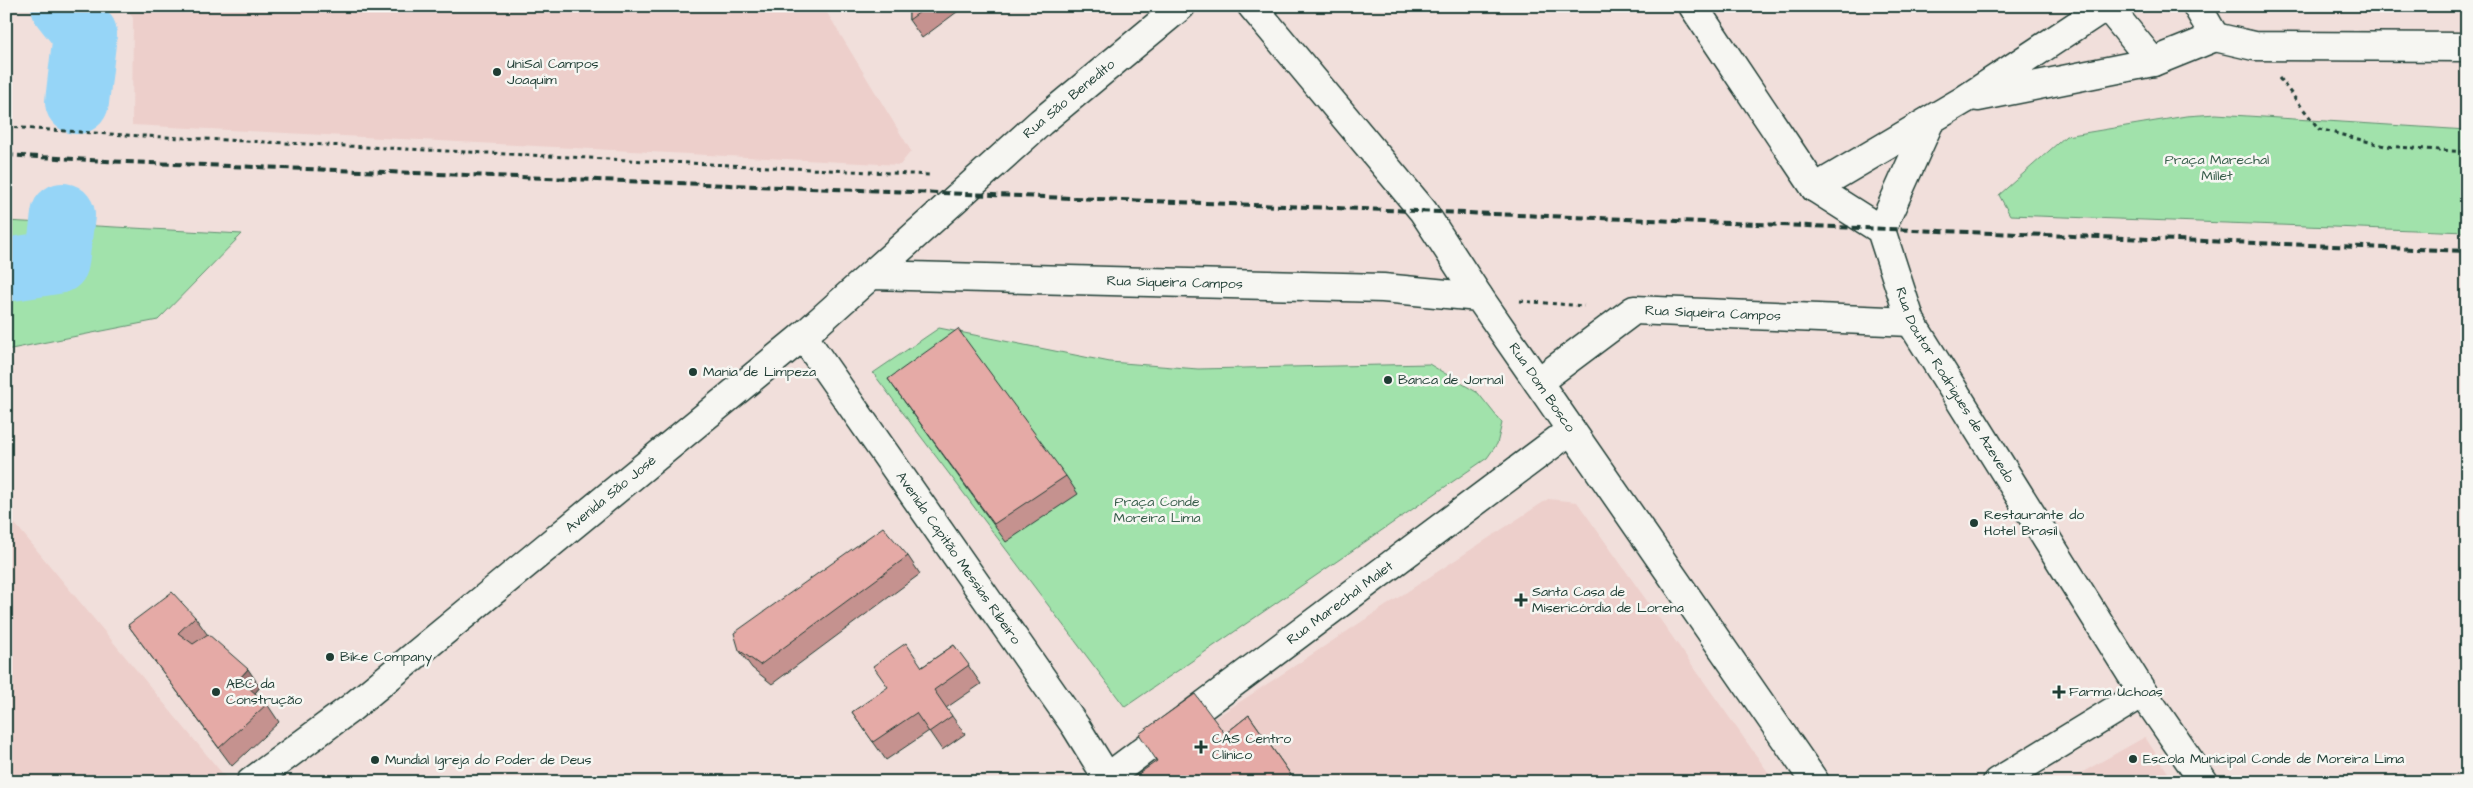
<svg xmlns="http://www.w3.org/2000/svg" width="2473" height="788" viewBox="0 0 2473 788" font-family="'Architects Daughter',sans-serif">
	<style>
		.built { fill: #edcfcb }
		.green { fill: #a1e2ab; stroke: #609070 }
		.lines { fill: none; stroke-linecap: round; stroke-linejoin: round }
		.river { stroke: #96d5f7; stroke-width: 64 }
		.street-casing { stroke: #1f3d34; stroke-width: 31 }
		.secondary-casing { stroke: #1f3d34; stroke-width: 31 }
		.path { stroke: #1f3d34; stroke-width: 3; stroke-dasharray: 4 4; stroke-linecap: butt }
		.street { stroke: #f6f6f2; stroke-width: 28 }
		.secondary { stroke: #f6f6f2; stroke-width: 28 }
		.rail { stroke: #1f3d34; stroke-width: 4; stroke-dasharray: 8 4; stroke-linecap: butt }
		.wall { fill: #c5928f; stroke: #1f3d34 }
		.shaded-wall { fill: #a07774; stroke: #1f3d34 }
		.building { fill: #e5aaa6; stroke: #1f3d34 }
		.poi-dot { fill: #1f3d34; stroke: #f6f6f2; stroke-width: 2 }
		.labels { text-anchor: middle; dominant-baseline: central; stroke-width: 5; stroke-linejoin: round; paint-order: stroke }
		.poi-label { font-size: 14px; fill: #1f3d34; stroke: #f6f6f2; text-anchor: start }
		.street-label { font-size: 14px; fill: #1f3d34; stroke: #f6f6f2 }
		.park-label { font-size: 14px; fill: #395e4c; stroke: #f6f6f2 }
	</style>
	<rect width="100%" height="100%" fill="#f1dfdb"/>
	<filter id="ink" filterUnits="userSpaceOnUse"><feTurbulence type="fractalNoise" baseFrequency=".02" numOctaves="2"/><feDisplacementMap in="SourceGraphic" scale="10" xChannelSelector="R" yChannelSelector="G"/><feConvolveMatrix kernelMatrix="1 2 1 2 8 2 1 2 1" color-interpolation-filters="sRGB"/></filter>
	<g filter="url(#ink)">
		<!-- built -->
		<path class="built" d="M125,6H823L911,151L900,165L132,125L133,18Z
			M1548,499L1577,502L1775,782H1122L1121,780Z
			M6,513L226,778L221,782H6Z
			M2145,737L2174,782H2065Z"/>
		<!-- green -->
		<path class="green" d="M2216,114L2467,130V232L2010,215L1999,195L2066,136L2186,116Z
			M6,221L242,234L158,320L6,350Z
			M939,328L1110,362L1198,369L1429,364L1478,393L1502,423L1497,444L1487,458L1125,707L873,373Z"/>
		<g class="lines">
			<!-- river -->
			<path class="river" d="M63,6L85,34L77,102
				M6,270L57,262L63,215"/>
			<!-- street casing -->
			<g class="street-casing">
				<g id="street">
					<path d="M1252,6L1423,211L1479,297"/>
					<path d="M2107,6L2153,62"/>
					<path d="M2215,37L2254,46L2467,47"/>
					<path d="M1978,97L2153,62L2215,37L2197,6"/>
					<path d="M1815,188L1964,100L2106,6"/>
					<path d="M1881,230L1930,121"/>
					<path id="s1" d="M871,275L1041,122L1181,6"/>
					<path id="s2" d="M1538,382L1634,310L1911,322"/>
					<path id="s3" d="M1108,777L1571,430"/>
					<path d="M1997,782L2143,693"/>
				</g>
			</g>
			<!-- secondary casing -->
			<g class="secondary-casing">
				<g id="secondary">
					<path id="s4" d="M1693,6L1815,188L1881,230L1911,322L2143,693L2204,782"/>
					<path id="s5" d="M803,336L1076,727L1110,782"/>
					<path id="s6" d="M251,782L351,708L803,336L871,275L1383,288L1479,297L1815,782"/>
				</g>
			</g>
			<!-- path -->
			<path class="path" d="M2279,78L2319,129L2385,146L2467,152
				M6,127L124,135L931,175
				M1520,301L1584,306"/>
			<!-- street -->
			<use href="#street" class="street"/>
			<!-- secondary -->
			<use href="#secondary" class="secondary"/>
			<!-- rail -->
			<path class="rail" d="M6,155L124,162L2467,251"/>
		</g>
		<!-- wall -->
		<path class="wall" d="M909,6H965L922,38L909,20Z
			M888,379L1066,476L1078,494L1006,542Z
			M908,556L920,574L772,684L752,668L739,650Z
			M195,617L207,634L260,687L255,693L267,704L279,722L232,766L128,625Z
			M954,645L981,684L946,708L965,734L942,750L929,731L886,760L852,712L922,667Z
			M1249,715L1296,782H1127L1225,734Z"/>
		<!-- shaded-wall -->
		<path class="shaded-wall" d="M248,669L260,687L252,697L239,679Z"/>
		<!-- building -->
		<path class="building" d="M909,6H928L909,20Z
			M958,329L1066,476L994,524L888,379Z
			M883,527L908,556L760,665L739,650L734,633Z
			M172,592L195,617L178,633L193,644L208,634L248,669L239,679L267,704L219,748L128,625Z
			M906,643L922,667L954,645L969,665L934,690L952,716L929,732L916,713L873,742L852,712L888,687L873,666Z
			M1195,694L1225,734L1249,715L1291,775L1284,782H1127L1157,761L1139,734Z"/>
	</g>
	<!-- markers -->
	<g class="poi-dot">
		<circle cx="497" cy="72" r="5"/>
		<circle cx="693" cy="372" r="5"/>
		<circle cx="1388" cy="380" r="5"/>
		<circle cx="1974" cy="523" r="5"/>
		<path d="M1518.5 592.5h5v5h5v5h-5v5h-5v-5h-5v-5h5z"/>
		<circle cx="330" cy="657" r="5"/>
		<circle cx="216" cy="692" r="5"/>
		<path d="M2056.5 684.5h5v5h5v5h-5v5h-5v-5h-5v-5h5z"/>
		<path d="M1198.5 739.5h5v5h5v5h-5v5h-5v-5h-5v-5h5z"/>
		<circle cx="2133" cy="759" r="5"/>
		<circle cx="375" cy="760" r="5"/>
	</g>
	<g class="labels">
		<!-- poi labels -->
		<g class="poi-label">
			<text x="507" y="64">UniSal Campos<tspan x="507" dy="16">Joaquim</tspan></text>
			<text x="703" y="372">Mania de Limpeza</text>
			<text x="1398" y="380">Banca de Jornal</text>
			<text x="1984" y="515">Restaurante do<tspan x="1984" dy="16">Hotel Brasil</tspan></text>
			<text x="1532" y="592">Santa Casa de<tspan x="1532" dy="16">Misericórdia de Lorena</tspan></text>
			<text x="340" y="657">Bike Company</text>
			<text x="226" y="684">ABC da<tspan x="226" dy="16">Construção</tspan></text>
			<text x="2069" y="692">Farma Uchoas</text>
			<text x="1212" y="739">CAS Centro<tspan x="1212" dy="16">Clínico</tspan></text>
			<text x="2143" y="759">Escola Municipal Conde de Moreira Lima</text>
			<text x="385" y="760">Mundial Igreja do Poder de Deus</text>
		</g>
		<!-- street labels -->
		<g class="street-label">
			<text stroke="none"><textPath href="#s1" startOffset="265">Rua São Benedito</textPath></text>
			<text stroke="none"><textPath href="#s6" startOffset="1105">Rua Siqueira Campos</textPath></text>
			<text stroke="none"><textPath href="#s2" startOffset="199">Rua Siqueira Campos</textPath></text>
			<text stroke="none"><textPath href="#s4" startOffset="470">Rua Doutor Rodrigues de Azevedo</textPath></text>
			<text stroke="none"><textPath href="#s6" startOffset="1520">Rua Dom Bosco</textPath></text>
			<text stroke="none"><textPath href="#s6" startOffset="461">Avenida São José</textPath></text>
			<text stroke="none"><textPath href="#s5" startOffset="271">Avenida Capitão Messias Ribeiro</textPath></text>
			<text stroke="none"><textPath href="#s3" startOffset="290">Rua Marechal Malet</textPath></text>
		</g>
		<!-- park labels -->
		<g class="park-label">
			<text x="2217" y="160">Praça Marechal<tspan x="2217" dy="16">Millet</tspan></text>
			<text x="1157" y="502">Praça Conde<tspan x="1157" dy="16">Moreira Lima</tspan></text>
		</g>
	</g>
	<!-- margin -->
	<rect width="2473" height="788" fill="none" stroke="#f6f6f2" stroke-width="25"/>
	<rect x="12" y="12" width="2448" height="763" fill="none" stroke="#1f3d34" stroke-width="2" filter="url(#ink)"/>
</svg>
